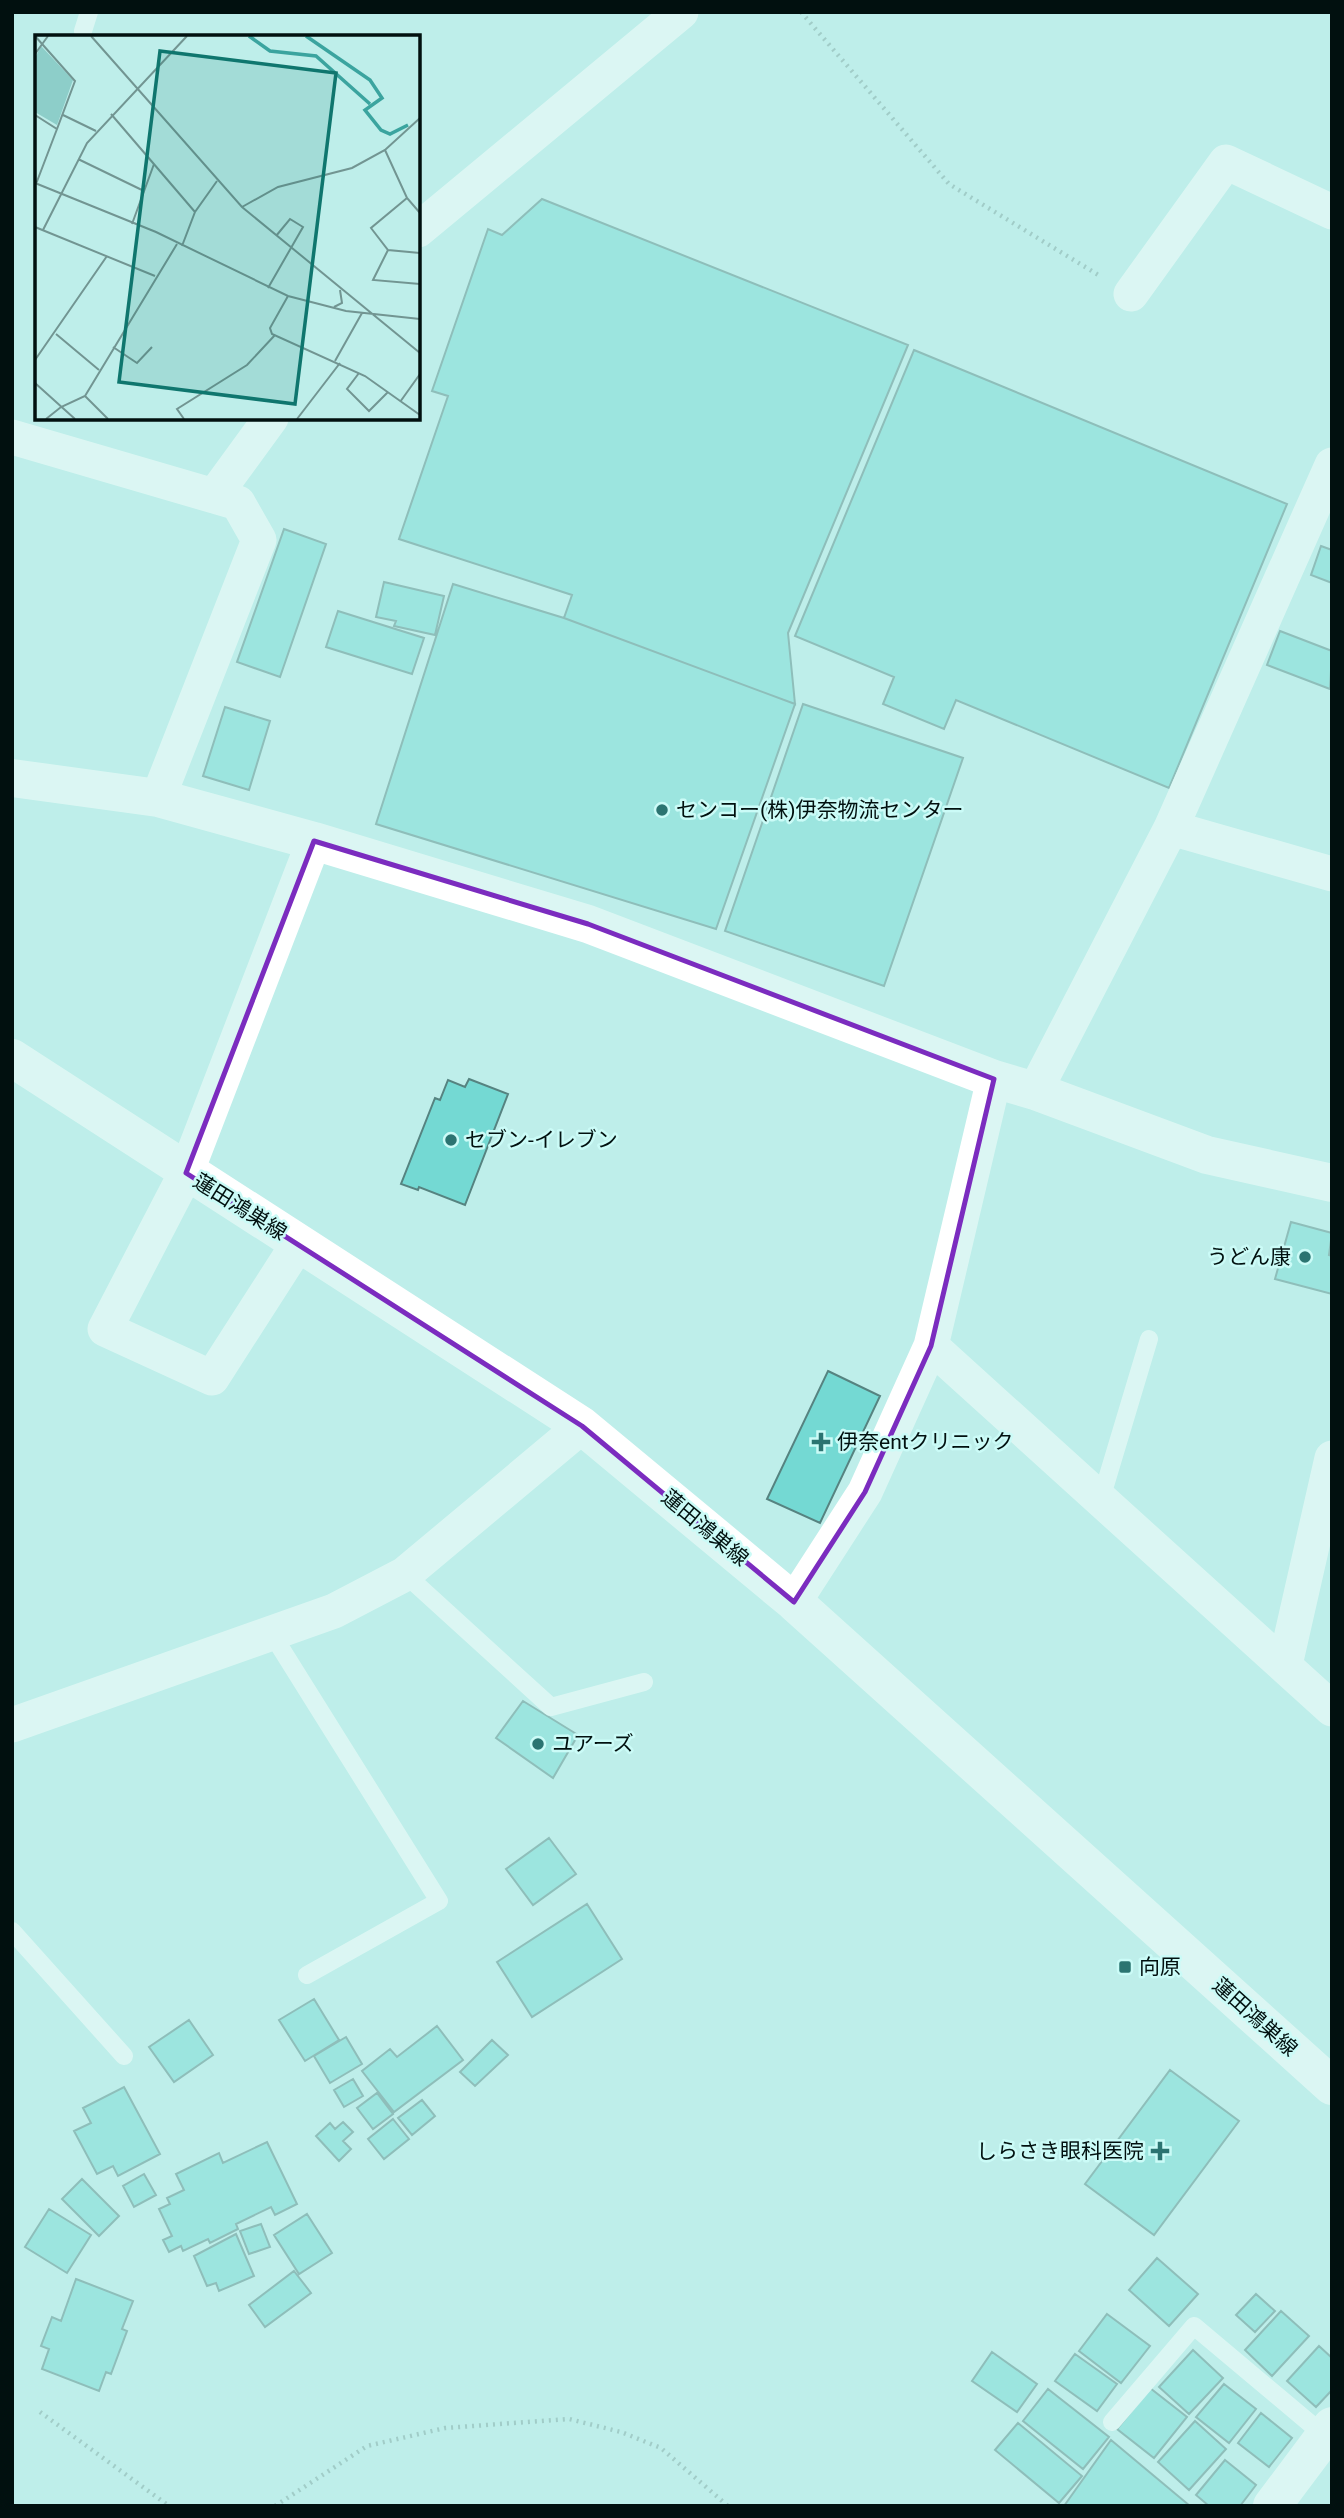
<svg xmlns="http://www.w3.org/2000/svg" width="1344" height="2518" viewBox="0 0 1344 2518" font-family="Roboto,'Noto Sans JP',sans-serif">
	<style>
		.building { fill: #74d9d3; stroke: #568380; stroke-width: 2 }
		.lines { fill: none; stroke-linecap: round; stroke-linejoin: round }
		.path { stroke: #7ea3a0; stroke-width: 4.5; stroke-dasharray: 2 5; stroke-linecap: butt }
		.lane { stroke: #fff; stroke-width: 18 }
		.street { stroke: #fff; stroke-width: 35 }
		.secondary { stroke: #fff; stroke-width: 38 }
		.marked { fill: none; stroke: #7b2cbf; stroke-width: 5; stroke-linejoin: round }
		.poi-dot { fill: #2b7471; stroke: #cbfbf7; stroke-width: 2.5 }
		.labels { text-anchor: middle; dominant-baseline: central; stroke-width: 5; stroke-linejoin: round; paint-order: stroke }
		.poi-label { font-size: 21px; fill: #01100f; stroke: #cbfbf7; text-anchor: start }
		.street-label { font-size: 21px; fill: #01100f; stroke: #cbfbf7 }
		.inset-river { fill: none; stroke: #3ba49f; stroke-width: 3.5 }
		.inset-road { fill: none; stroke: #729592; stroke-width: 2 }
		.view { fill: #0f766e; fill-opacity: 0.15; stroke: #0f766e; stroke-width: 3.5 }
		.inset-edge { fill: none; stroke: #01100f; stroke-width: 3.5 }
	</style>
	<rect width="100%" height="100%" fill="#beeeea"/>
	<!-- building -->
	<path class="building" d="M542,199L908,345L788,633L795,704L564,618L572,595L399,539L448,396L432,391L488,229L502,235Z
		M914,350L1287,504L1169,788L956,700L944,729L883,704L894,677L795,636Z
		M284,529L326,544L280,677L237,662Z
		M1321,546L1332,550V583L1311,575Z
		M384,582L444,596L435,635L394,626L396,621L376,617Z
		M453,584L564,618L795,704L716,929L376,824Z
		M338,611L424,638L412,674L326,647Z
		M1280,631L1332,651L1330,689L1267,665Z
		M803,704L963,758L884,986L725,931Z
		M225,707L270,721L249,790L203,776Z
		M469,1079L508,1094L465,1205L419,1187L418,1190L401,1184L435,1098L440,1100L448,1080L465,1087Z
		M1291,1222L1332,1233L1329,1255L1332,1256V1294L1275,1279Z
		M828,1371L880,1396L820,1523L767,1499Z
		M523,1701L578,1735L553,1778L496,1738Z
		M549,1838L576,1874L533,1905L506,1869Z
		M587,1904L622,1959L532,2017L497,1962Z
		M314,1999L339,2040L305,2061L279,2020Z
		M189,2020L213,2055L174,2082L149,2047Z
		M437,2026L463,2060L394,2112L362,2071L390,2049L397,2057Z
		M346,2037L362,2064L330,2083L314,2056Z
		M492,2040L508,2055L475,2086L460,2072Z
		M1170,2070L1239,2121L1154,2235L1085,2184Z
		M353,2079L363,2096L344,2107L334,2090Z
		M124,2087L160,2154L118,2176L113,2166L97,2174L74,2131L91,2123L83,2108Z
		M377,2093L393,2114L373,2129L357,2108Z
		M422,2100L435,2116L412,2135L398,2118Z
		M393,2119L409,2139L384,2159L368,2139Z
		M343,2122L353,2132L343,2141L351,2149L339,2161L316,2136L330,2123L335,2129Z
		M267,2142L297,2204L275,2215L271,2207L236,2224L238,2229L210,2243L208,2239L183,2251L181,2246L169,2252L163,2240L172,2236L159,2209L170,2204L167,2198L184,2190L176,2174L219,2153L223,2163Z
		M144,2174L156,2195L134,2207L123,2186Z
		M82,2179L119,2216L99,2236L62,2199Z
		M49,2209L91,2235L67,2273L25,2247Z
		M307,2214L332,2253L299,2274L274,2235Z
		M261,2224L270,2247L249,2254L240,2231Z
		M236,2234L254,2276L219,2291L216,2283L207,2286L194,2256Z
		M1157,2258L1198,2294L1169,2326L1129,2290Z
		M294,2271L311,2293L265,2327L249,2305Z
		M76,2279L133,2301L122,2329L127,2331L111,2374L106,2372L99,2391L42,2369L49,2349L41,2346L52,2317L61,2321Z
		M1256,2294L1275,2311L1255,2332L1236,2315Z
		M1281,2311L1309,2336L1272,2376L1245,2350Z
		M1107,2314L1150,2346L1121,2383L1079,2351Z
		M1319,2346L1332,2358V2390L1316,2407L1287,2381Z
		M1193,2350L1223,2378L1189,2414L1159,2387Z
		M992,2352L1037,2384L1017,2412L972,2381Z
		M1075,2354L1117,2384L1097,2411L1055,2381Z
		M1224,2384L1256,2409L1229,2443L1196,2417Z
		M1150,2388L1187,2417L1154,2458L1117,2429Z
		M1048,2389L1109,2437L1083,2469L1023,2421Z
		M1261,2413L1292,2438L1269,2467L1238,2443Z
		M1195,2421L1226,2449L1189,2490L1158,2462Z
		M1018,2423L1082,2476L1059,2503L995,2450Z
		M1111,2440L1190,2506H1064Z
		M1225,2460L1256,2485L1240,2506H1209L1196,2495Z"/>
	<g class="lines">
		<!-- path -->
		<path class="path" d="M801,12L949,184L1100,276
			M40,2412L169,2506
			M275,2506L367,2446L445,2428L569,2419L621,2432L661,2448L728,2506"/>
		<!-- lane -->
		<path class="lane" d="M83,31L89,12
			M1101,1499L1149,1339
			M405,1574L551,1707L644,1682
			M272,1634L439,1901L307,1975
			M12,1931L124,2056
			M1112,2422L1194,2326L1325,2436"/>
		<!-- street -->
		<path class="street" d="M418,230L681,12
			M1131,294L1226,162L1332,212
			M12,437L238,503L259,540L158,798
			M214,496L271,418
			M1171,828L1332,874
			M1035,1091L1171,828L1332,465
			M298,1244L212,1378L105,1329L186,1173L314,841
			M931,1346L1332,1709
			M794,1602L865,1492L931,1346L994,1079
			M1285,1665L1332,1458
			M12,1725L334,1611L405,1574L582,1426"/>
		<!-- secondary -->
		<path class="secondary" d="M12,778L158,798L314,841L588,924L994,1079L1035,1091L1207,1155L1332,1183
			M12,1058L582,1426L794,1602L1332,2086
			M1272,2506L1332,2426"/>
	</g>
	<!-- marked area -->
	<path d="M0 0H1344V2518H0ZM314,841L588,924L994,1079L931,1346L865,1492L794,1602L582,1426L186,1173Z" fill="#beeeea" fill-opacity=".55" fill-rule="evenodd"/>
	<path class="marked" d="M314,841L588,924L994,1079L931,1346L865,1492L794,1602L582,1426L186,1173Z"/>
	<!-- markers -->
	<g class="poi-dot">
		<circle cx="662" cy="810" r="7"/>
		<circle cx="451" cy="1140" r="7"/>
		<circle cx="1305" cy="1257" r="7"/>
		<path d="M817.5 1431.5h7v7h7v7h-7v7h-7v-7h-7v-7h7z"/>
		<circle cx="538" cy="1744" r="7"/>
		<rect x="1118" y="1960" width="14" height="14" rx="3.5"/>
		<path d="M1156.5 2140.5h7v7h7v7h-7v7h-7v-7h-7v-7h7z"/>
	</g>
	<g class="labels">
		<!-- poi labels -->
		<g class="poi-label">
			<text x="676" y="810">センコー(株)伊奈物流センター</text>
			<text x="465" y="1140">セブン-イレブン</text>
			<text x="1291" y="1257" text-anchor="end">うどん康</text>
			<text x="837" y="1442">伊奈entクリニック</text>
			<text x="552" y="1744">ユアーズ</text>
			<text x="1139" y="1967">向原</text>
			<text x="1144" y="2151" text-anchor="end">しらさき眼科医院</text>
		</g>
		<!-- street labels -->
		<g class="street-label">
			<text transform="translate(240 1207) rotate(32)">蓮田鴻巣線</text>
			<text transform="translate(705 1528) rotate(40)">蓮田鴻巣線</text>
			<text transform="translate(1255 2017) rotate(42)">蓮田鴻巣線</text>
		</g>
	</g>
	<!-- overview -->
	<g transform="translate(35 35)">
		<rect width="385" height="385" fill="#beeeea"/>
		<path d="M6,11L38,45L22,90L0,77V23Z" fill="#8dcec9"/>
		<path class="inset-river" d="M214,1L235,16L281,21L335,69M271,1L335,45L347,63L330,75L346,95L355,99L373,90"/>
		<path class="inset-road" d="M56,1L207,172L385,318M0,19L13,1M76,79L160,177M0,80L22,94L40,46L0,1M28,80L61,96M350,115L372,163L385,178M43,124L109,156M0,148L121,197L253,261L311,276L385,284M1,149L22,94M372,163L336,193L353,215L385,218M207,172L243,152L317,133L350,115L385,83M97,189L119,129M0,192L120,241M8,195L52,108L152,1M147,211L160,177L182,146M353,215L338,245L385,249M233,253L268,192L255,184L241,201M253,261L235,293L237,299L330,341L385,380M299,272L307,268L305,255M21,299L64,335M78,312L102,328L117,312M0,325L72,221M300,326L327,278M324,338L312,354L334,376L353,357M0,348L40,384M50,361L73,384M365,367L385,339M11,384L26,372L50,361L142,209M149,384L142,374L212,330L240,300M262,384L305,328"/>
		<path class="view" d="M125,16L301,38L260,369L84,347Z"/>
		<rect width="385" height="385" class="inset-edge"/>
	</g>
	<!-- border -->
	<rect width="1344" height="2518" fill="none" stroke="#01100f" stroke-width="28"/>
</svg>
